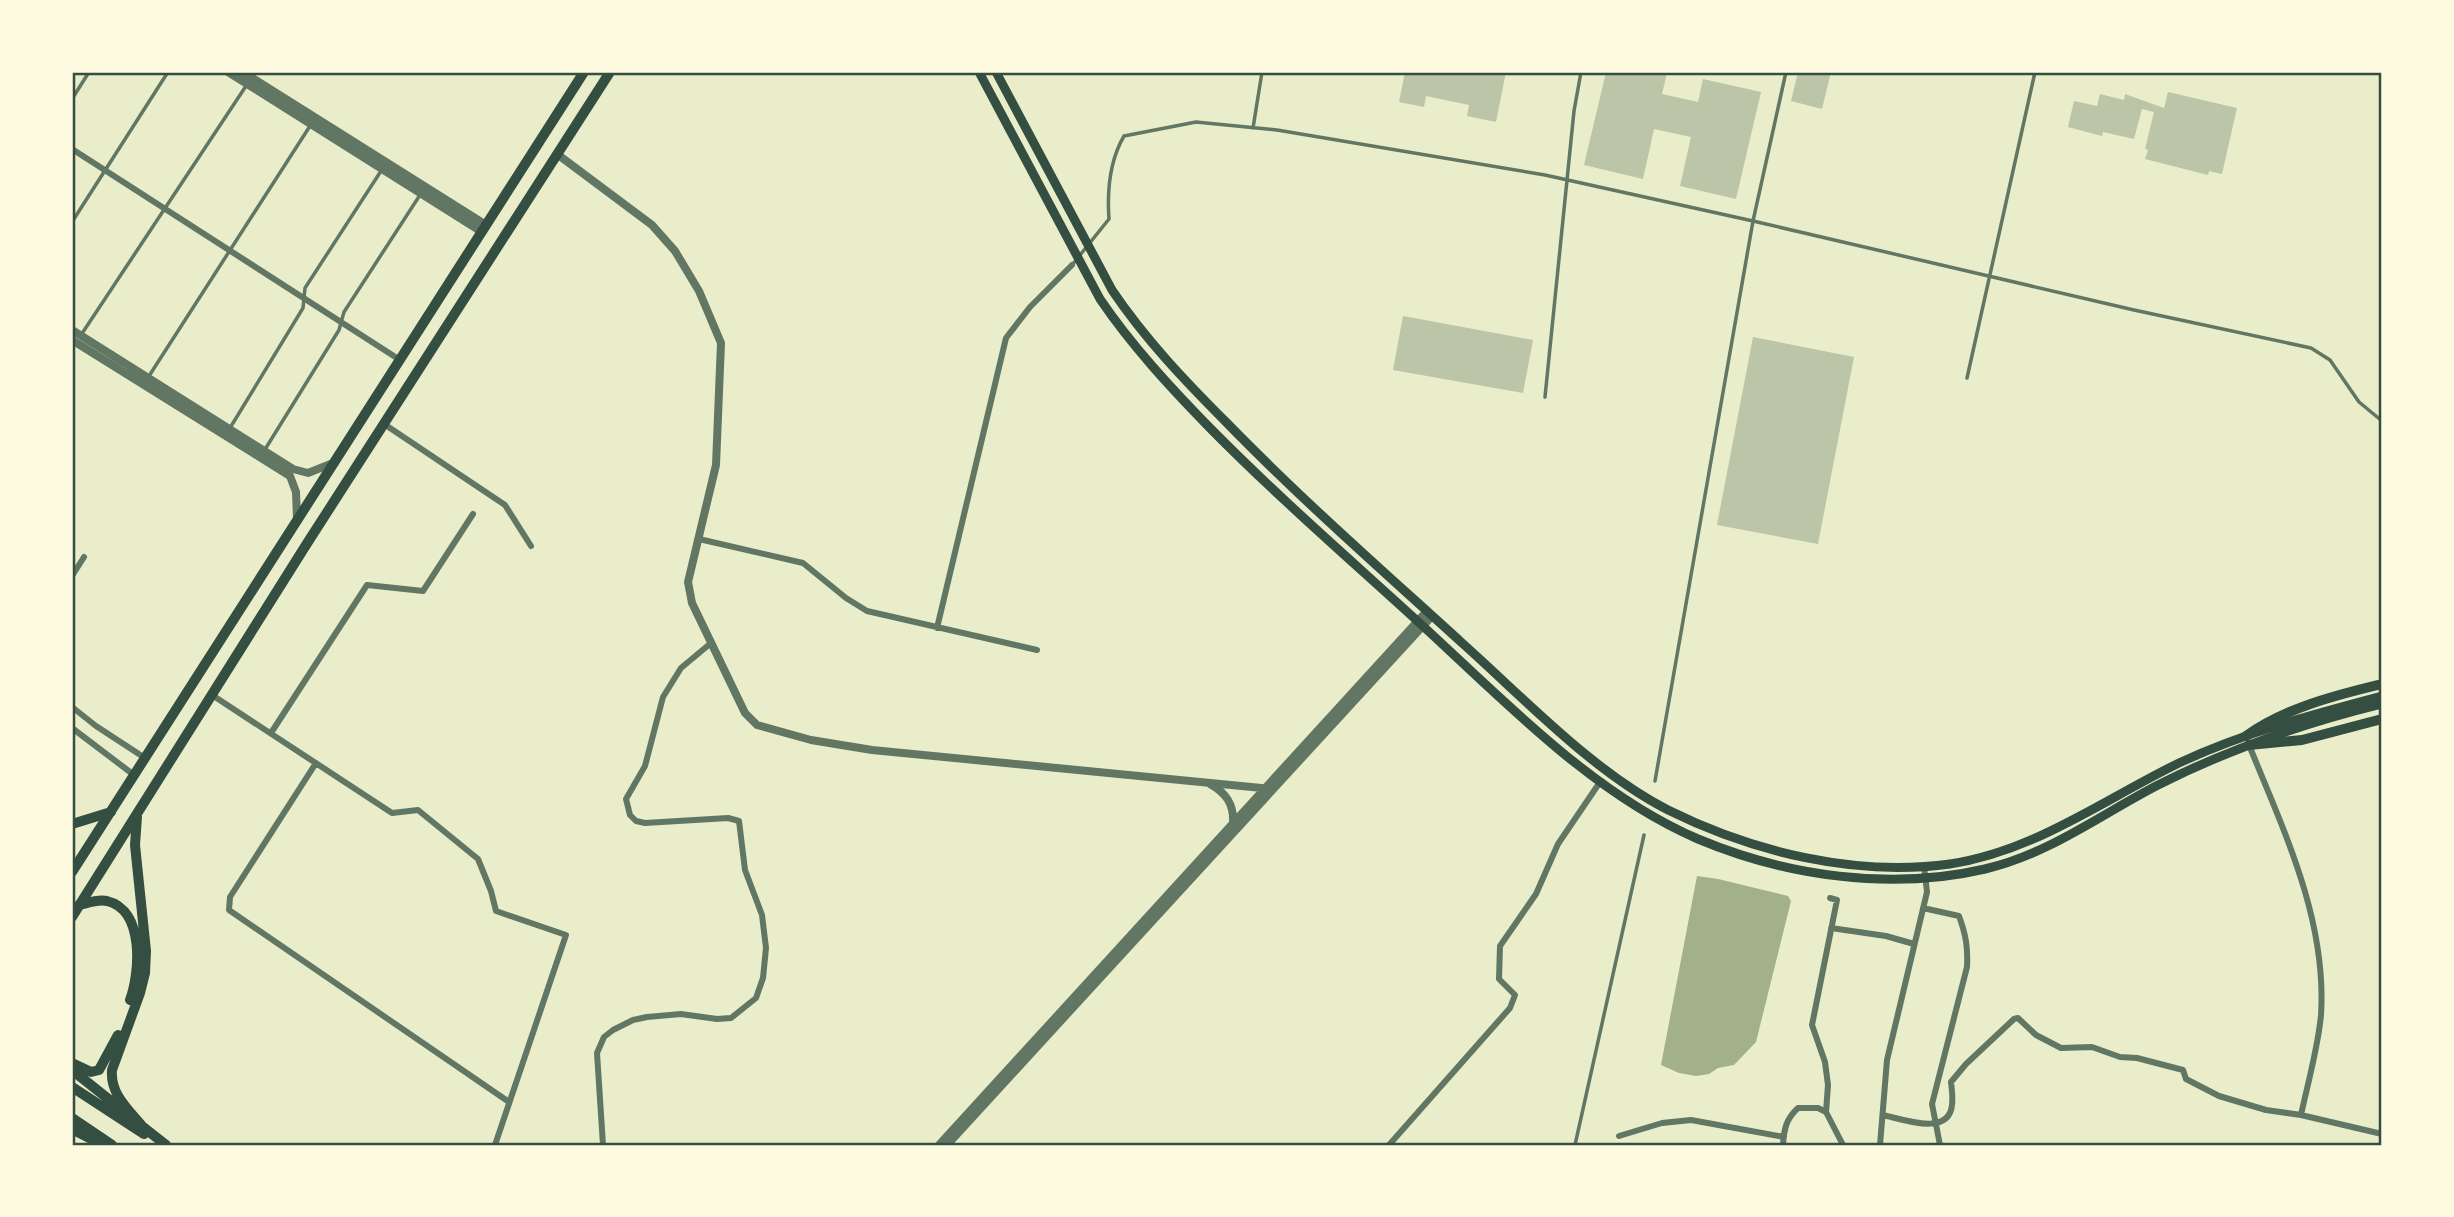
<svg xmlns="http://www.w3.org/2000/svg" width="2454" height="1217" viewBox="0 0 2454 1217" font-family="Cabin,sans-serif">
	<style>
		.water { fill: #a3b18a }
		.building { fill: #bcc5a7 }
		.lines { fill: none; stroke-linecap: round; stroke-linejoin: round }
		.service { stroke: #617663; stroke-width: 3.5 }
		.minor { stroke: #617663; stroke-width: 6 }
		.tertiary { stroke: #617663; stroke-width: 8 }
		.secondary { stroke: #344e41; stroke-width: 9 }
		.primary { stroke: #344e41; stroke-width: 10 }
		.trunk { stroke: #344e41; stroke-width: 10 }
		.neatline { fill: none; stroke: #344e41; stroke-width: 2.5 }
	</style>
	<rect width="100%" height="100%" fill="#e9edc9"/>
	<!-- water -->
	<path class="water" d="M1697,876L1718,879L1788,896L1791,901L1756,1042L1734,1065L1718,1068L1709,1074L1696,1076L1679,1073L1661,1065Z"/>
	<!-- building -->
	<path class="building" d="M1405,72H1506L1496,122L1467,116L1469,105L1426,96L1424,107L1399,102Z
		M1606,72L1667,73L1662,94L1698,102L1703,79L1761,92L1736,199L1680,186L1691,137L1654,129L1643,179L1584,165Z
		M1798,72H1831L1822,109L1791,101Z
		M2168,92L2237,108L2222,174L2209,171L2208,175L2145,159L2148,150L2145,149L2154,112L2142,109L2134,139L2103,132L2102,136L2068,127L2074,101L2097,106L2100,94L2124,100L2125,94L2164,108Z
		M1403,316L1533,340L1523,393L1393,370Z
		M1753,337L1854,357L1818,544L1717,525Z"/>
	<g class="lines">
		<!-- service -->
		<path class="service" d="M72,99L89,72
			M1253,128L1262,72
			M72,222L168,72
			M1072,265L1109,219C1107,191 1110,160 1124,136L1196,122L1277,130L1545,175L1753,221L2134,310L2311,348L2330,360L2359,402L2382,421
			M81,335L246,86
			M149,376L310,126
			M1967,378L2035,72
			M1545,397L1574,111L1581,72
			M230,428L303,308L305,288L381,171
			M264,451L339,330L344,312L420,195
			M1655,781L1753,221L1786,72
			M1575,1145L1644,835"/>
		<!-- minor -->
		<path class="minor" d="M72,149L400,360
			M384,424L505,505L531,546
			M699,539L803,563L846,598L867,611L1037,650
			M72,576L84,557
			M937,628L1006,338L1030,307L1072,265
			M212,695L392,813L418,810L478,859L491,891L496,911L566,935L495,1145
			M72,707L96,726L145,758
			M72,728L134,775
			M271,733L367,585L423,591L473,514
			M2249,745C2284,831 2327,920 2321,1015C2318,1048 2308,1082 2301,1115
			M316,763L230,897L229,910L509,1102
			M1830,898L1837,900L1812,1025L1825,1062L1828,1085L1826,1112L1843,1145
			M1923,908L1959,916C1966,935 1968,948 1967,967L1932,1104L1940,1145
			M1831,928L1886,936L1914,944
			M1883,1115C1902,1119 1949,1137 1952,1105C1953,1098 1952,1090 1951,1082L1966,1064L2014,1019L2018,1018L2036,1035L2061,1048L2092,1047L2120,1057L2137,1058L2183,1070L2186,1079L2219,1096L2266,1110L2301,1115L2382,1134
			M1619,1136L1662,1123L1691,1120L1784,1137
			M603,1145L597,1053L604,1037L613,1030L633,1020L647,1017L681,1014L717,1019L731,1018L756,998L763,978L766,948L762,915L745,870L739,821L728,818L645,823L636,821L630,815L626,799L645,766L663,697L681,668L711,643
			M1389,1145L1510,1008L1515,995L1499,979L1500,946L1536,894L1558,844L1600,782
			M1783,1145C1784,1129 1786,1119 1798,1108H1818L1826,1112
			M1880,1145L1887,1060L1927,892L1924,866"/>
		<!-- tertiary -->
		<path class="tertiary" d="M228,72L482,232
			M243,72L486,225
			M557,154L652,225L675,251L699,291L721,343L716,465L688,582L692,603L745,713L757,725L811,740L872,750L1273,789
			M72,330L293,469L308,473L333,463
			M72,340L290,476L296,492L297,519
			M1210,784C1226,793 1234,804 1233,823
			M939,1145L1427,611
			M947,1145L1432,616"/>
		<!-- secondary -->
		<path class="secondary" d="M979,72L1100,299C1132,346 1170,387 1210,428C1275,494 1345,555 1413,617C1499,695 1590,793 1698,839C1786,876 1891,891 1985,869C2049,854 2100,815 2158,785C2229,749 2305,723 2382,704
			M996,72L1112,290C1145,339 1185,381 1227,423C1302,500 1382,570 1461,642C1525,699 1592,771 1668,810C1753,852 1855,877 1950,864C2035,851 2103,800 2179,763C2243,733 2314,714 2382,696"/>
		<!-- primary -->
		<path class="primary" d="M2246,736C2285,708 2336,695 2382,684
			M2249,745L2302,740L2382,719"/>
		<!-- trunk -->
		<path class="trunk" d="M137,817L135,845L146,951L145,973L140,993L112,1070C110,1094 128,1109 142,1126
			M72,824L111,812
			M72,872L584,72
			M79,905C88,903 97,899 107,901C145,910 140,973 130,1000
			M72,917L306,545L610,72
			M72,1063L91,1072L99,1070L118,1035
			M72,1070L126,1113
			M72,1087L144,1134
			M72,1118L112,1145
			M138,1123L166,1145
			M72,1129L97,1142"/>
	</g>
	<!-- border -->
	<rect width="2454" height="1217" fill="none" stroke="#fefae0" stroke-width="147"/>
	<rect x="74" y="74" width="2306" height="1070" class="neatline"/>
</svg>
